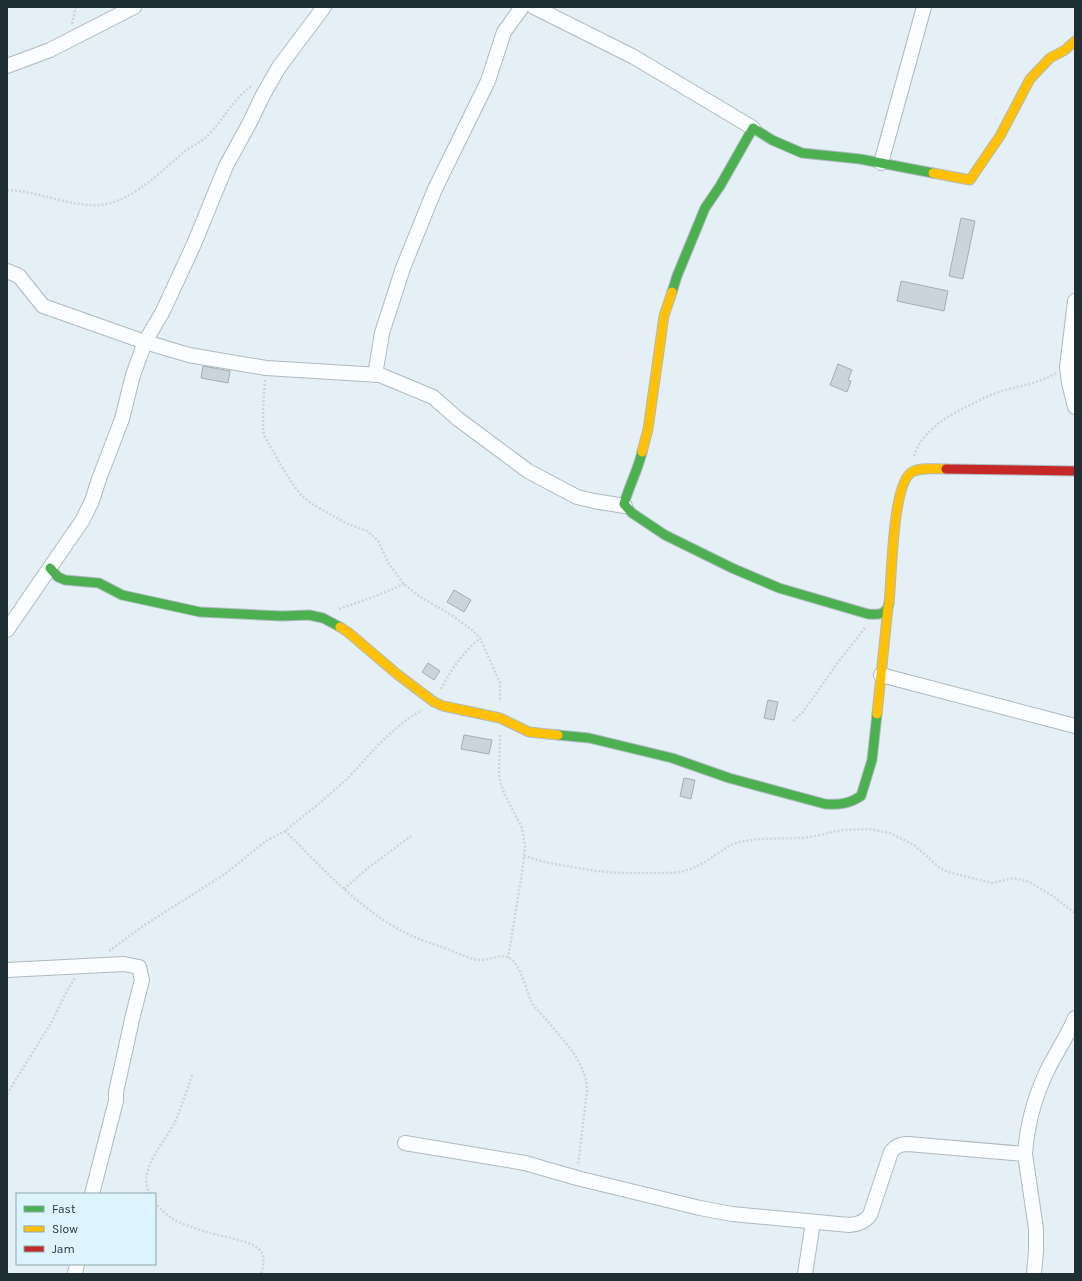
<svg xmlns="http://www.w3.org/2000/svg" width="1082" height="1281" viewBox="0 0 1082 1281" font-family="Karla,sans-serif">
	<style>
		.building { fill: #cad4db; stroke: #a4adb5 }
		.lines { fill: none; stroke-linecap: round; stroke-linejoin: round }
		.street-casing { stroke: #aebabf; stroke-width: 16 }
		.fast-casing { stroke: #aebabf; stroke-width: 11 }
		.slow-casing { stroke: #aebabf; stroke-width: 11 }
		.jam-casing { stroke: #aebabf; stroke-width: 11 }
		.path { stroke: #d0d4d6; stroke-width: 2.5; stroke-dasharray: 2 2; stroke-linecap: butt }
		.street { stroke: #fbfdfe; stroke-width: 14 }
		.fast { stroke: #4caf50; stroke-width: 9 }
		.slow { stroke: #ffc107; stroke-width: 9 }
		.jam { stroke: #c62828; stroke-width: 9 }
	</style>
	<rect width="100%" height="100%" fill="#e4f0f5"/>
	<!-- building -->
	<path class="building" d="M961,218L975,221L963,279L949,276Z
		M901,281L948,291L944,311L897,301Z
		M838,364L852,370L848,380L851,381L847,392L830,385Z
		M203,366L230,371L228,383L201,378Z
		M454,590L471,600L464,612L447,602Z
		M428,663L440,671L434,680L422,672Z
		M768,700L778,702L774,720L764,718Z
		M464,735L492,740L489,754L461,749Z
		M684,778L695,780L691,799L680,796Z"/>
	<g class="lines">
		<!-- street casing -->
		<g class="street-casing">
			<path id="street" d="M534,7L634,57L753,128
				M7,66L50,50L134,7
				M881,163L924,7
				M7,271L19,276L43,306L145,342L189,355L266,368L380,375L433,397L458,419L528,471L577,497L594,501L625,506
				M1075,301L1067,367L1069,383L1075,407
				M375,375L382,333L403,268L435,189L488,81L504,32L522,7
				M7,630L82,521L92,501L99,479L122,419L133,375L145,342L163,311L194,244L226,166L249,124L263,95L279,67L324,7
				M881,675L1075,726
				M7,970L124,964L139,967L142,980L133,1015L116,1092V1101L92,1194
				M405,1143L525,1163L577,1178L700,1208L732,1214L849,1225C859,1224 864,1222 870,1215L891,1152C896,1146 900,1144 908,1144L1025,1154
				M75,1274L77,1264
				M805,1274L813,1222
				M1034,1274L1036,1251V1229L1025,1154C1027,1126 1034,1099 1046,1073C1055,1054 1067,1037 1075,1018"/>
		</g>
		<!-- fast casing -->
		<g class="fast-casing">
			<path id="fast" d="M672,292L677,276L705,208L720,186L753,128L772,140L802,153L860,159L933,173
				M642,452C638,470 629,486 624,504L632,513L665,535L732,568L779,588L868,614C878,615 887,615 889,603
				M50,568L58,577L65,580L99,583L122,595L200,612L282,616L309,615L323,618L340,627
				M558,735L589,738L672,758L729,778L825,804C839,805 849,804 861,796L872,760L877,714"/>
		</g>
		<!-- slow casing -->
		<g class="slow-casing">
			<path id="slow" d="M933,173L970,180L1000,136L1030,79L1050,58L1065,50L1075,41
				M642,452L648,429L664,316L672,292
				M889,603C892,578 892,483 912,472C921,467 936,469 946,469
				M340,627L349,633L397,674L434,702L443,706L500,718L529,732L558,735
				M877,714L888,607"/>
		</g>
		<!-- jam casing -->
		<g class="jam-casing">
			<path id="jam" d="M946,469L1075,471"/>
		</g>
		<!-- path -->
		<path class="path" d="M72,24L76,7
			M7,190C13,191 19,190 25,192C48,196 77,207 100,205C132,202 160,172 184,152C193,145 204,141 211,132C227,115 233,99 253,85
			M265,380L263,409V431L265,437L279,462L294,486L301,495L312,504L348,524L367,531L374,537L378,541L389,564L404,584L419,596L453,616L472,630L480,638L500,683V702
			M914,456C923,429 949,415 974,403C982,399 990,395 999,392C1018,386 1038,384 1056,373
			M339,609L376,596L404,584
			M441,689C453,667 461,655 480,638
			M793,721L803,712L839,661L865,628
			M500,735L499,772L500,781L504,793L522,828L525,846L522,873L508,958
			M285,831C325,870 365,917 419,939C429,943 440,946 450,950C460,954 469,959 479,960C490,961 501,952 511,959C521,966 527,992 532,1003C535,1008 540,1012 544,1017C561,1038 587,1062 587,1091L578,1166
			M524,856L549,863L596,871L621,873H669L681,872L693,868L705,862L730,845L740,842L758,839L802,838L815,836L842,830L869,829L890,833L914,845L940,868L948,872L992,883L1014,878L1030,882L1054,897L1075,913
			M344,889L368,868L411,836
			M109,951L146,924L225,874L266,841L285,831L322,801L349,777L379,744L392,732L409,718L422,710
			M7,1094L51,1023L67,991L75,978
			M150,1194C136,1171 165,1142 175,1122C182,1106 187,1089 193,1073
			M155,1202C159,1208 165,1213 170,1217C179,1224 200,1230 211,1233C223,1237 256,1241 262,1253C265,1259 263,1267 261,1274"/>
		<!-- street -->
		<use href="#street" class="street"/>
		<!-- fast -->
		<use href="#fast" class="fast"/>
		<!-- slow -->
		<use href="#slow" class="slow"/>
		<!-- jam -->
		<use href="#jam" class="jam"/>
	</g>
	<!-- border -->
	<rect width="1082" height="1281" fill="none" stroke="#1e2e33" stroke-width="16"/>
	<!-- legend -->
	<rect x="16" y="1193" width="140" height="72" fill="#dcf4fd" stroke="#90a5ac"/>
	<rect x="24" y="1206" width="20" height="6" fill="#4caf50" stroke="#90a5ac"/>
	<text x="52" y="1213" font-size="12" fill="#1e2e33">Fast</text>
	<rect x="24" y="1226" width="20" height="6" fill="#ffc107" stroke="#90a5ac"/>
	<text x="52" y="1233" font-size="12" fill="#1e2e33">Slow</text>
	<rect x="24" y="1246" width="20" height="6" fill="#c62828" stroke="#90a5ac"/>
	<text x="52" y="1253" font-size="12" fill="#1e2e33">Jam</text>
</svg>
